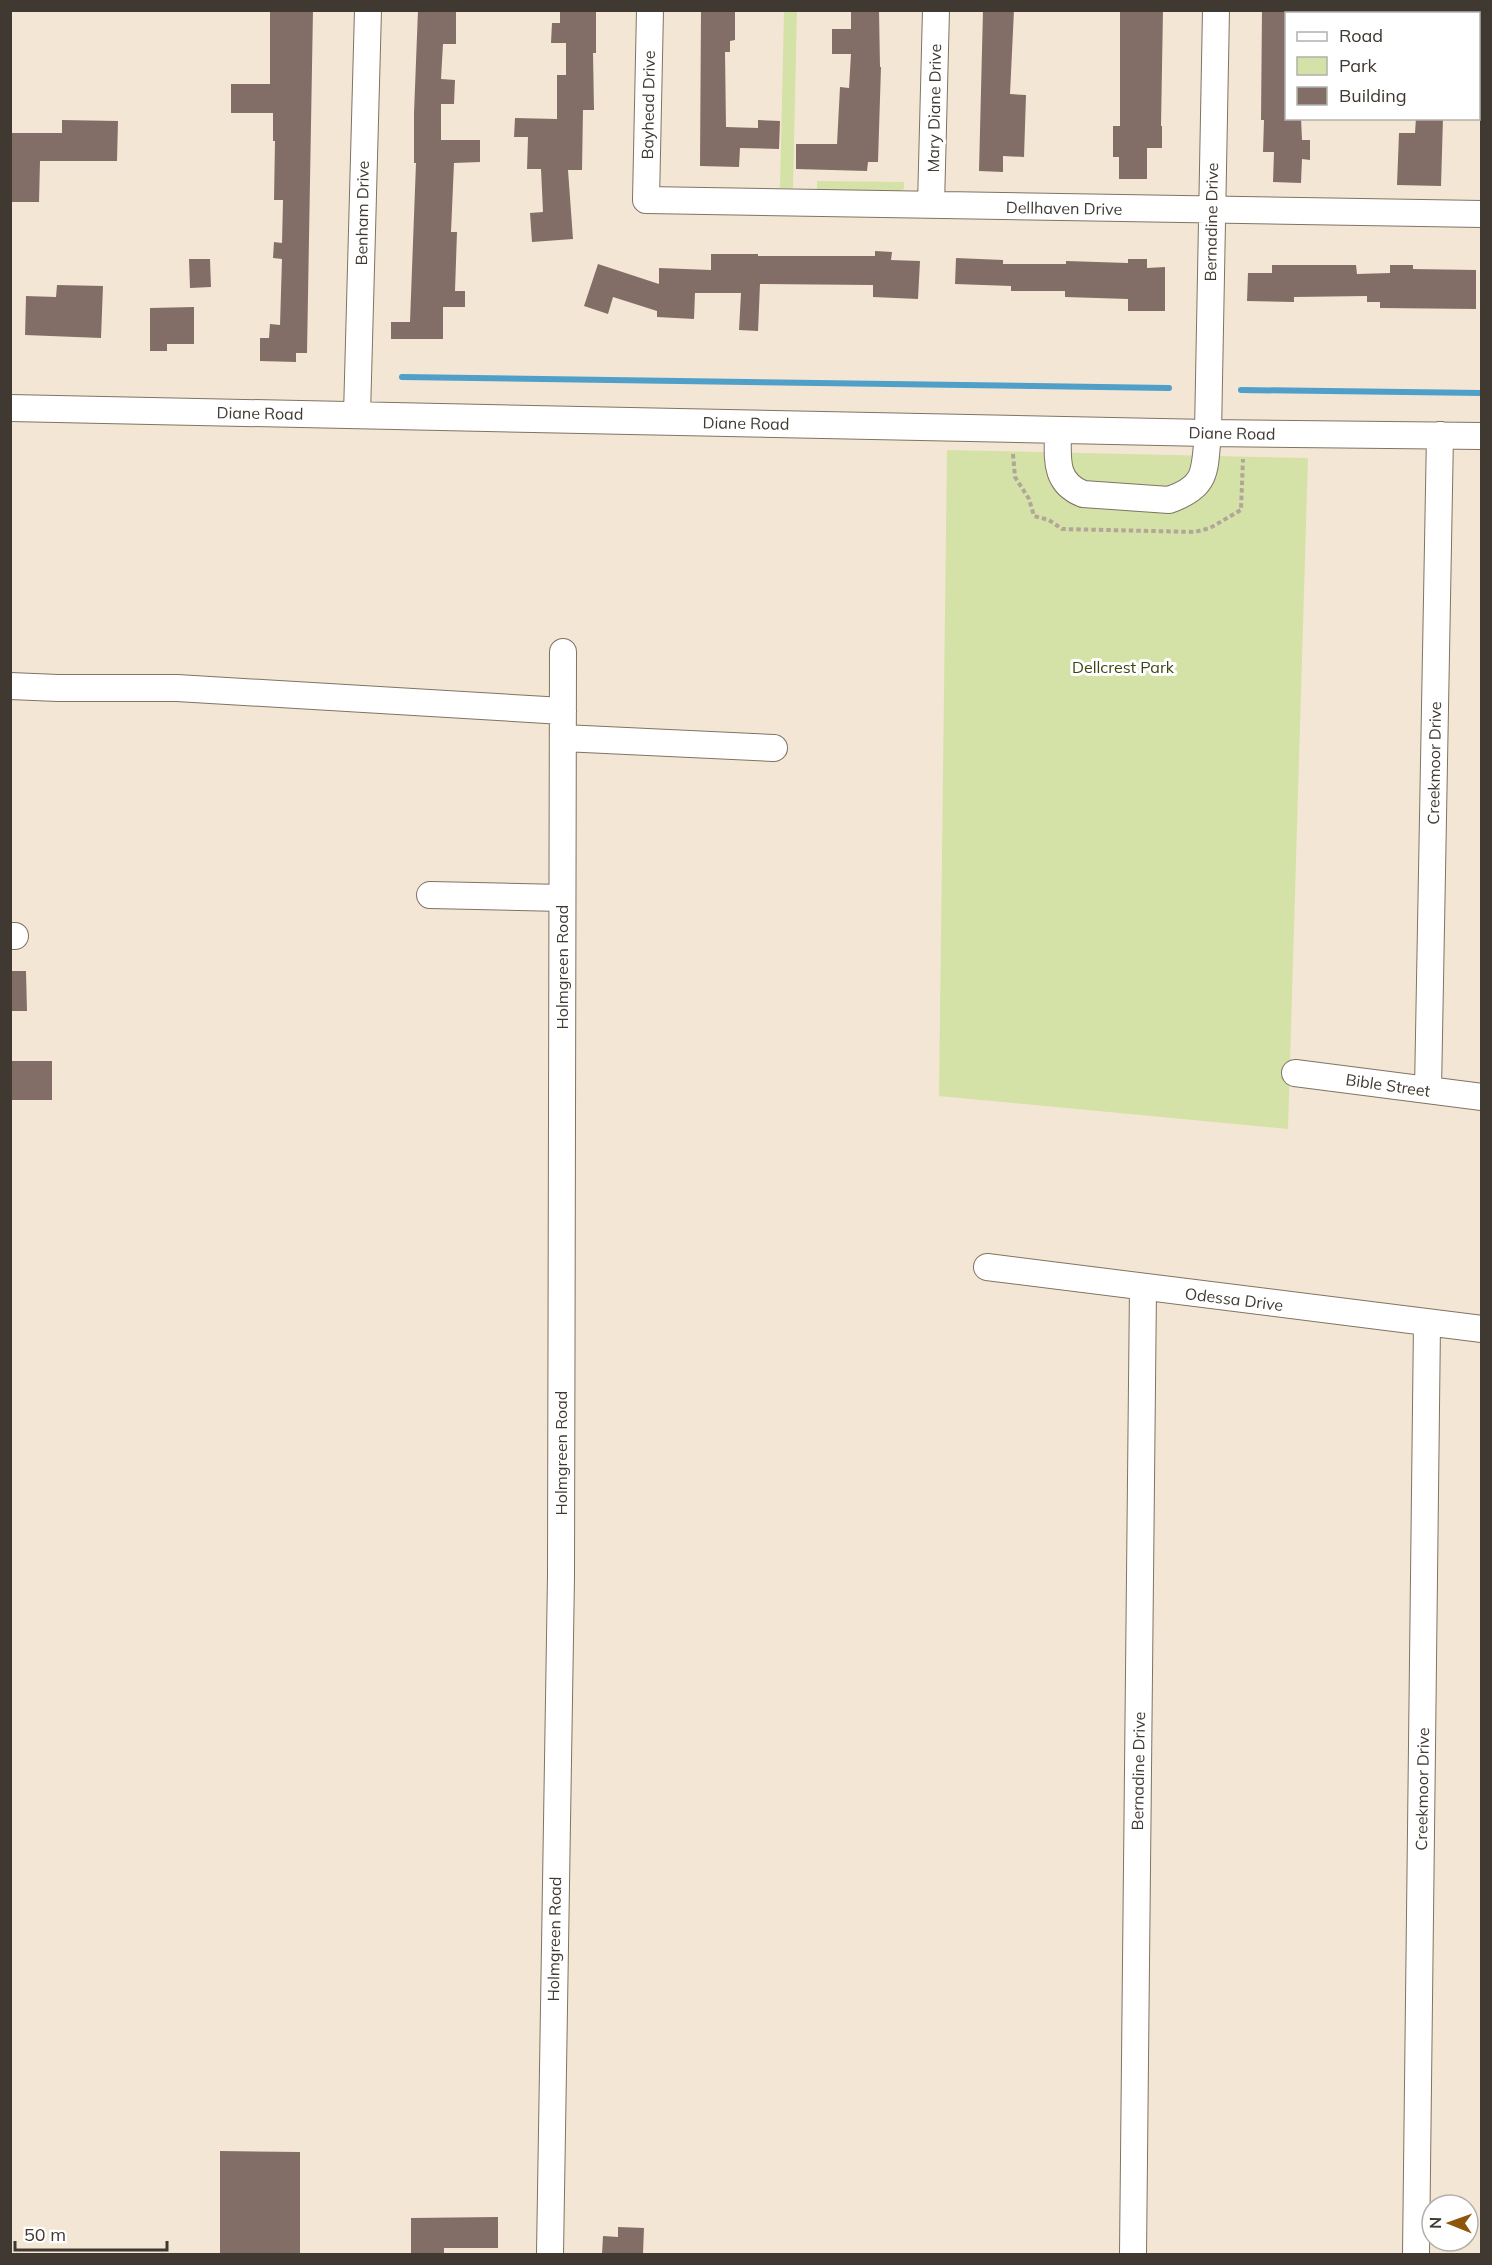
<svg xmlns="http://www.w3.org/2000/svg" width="1492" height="2265" viewBox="0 0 1492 2265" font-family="Mulish,sans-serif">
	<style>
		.green { fill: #d5e2a7 }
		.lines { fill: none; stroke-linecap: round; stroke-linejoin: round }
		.stream { stroke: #4f9fc8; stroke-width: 6 }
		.building { fill: #836e67 }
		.minor-casing { stroke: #7f7363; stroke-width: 28 }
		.path { stroke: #b1a698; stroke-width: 4; stroke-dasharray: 4.5 3; stroke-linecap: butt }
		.minor { stroke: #fff; stroke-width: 26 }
		.labels { text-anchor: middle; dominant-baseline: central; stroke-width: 6; stroke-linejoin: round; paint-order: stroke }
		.street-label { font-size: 16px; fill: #3f3932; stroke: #fff }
		.park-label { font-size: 16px; fill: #3c440d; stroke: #fff }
	</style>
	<rect width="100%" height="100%" fill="#f4e6d4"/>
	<!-- green -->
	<path class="green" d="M784,11H797L793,188H780Z
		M817,181L904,182V189L900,191L817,189Z
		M947,450L1308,458L1288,1129L939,1096Z"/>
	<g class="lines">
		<!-- stream -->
		<path class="stream" d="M402,377L1169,388
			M1241,390L1482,393"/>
	</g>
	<!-- building -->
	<path class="building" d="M270,10H313L307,353H296V362L260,361V338H269L270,324L280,325L282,259L273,258L274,242L282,243L283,200H274L275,141H273V113H231V84H270Z
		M418,10H456V44H443L441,79L455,80L454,104H441V140H480V162L454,163L451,232H457L455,291H465V307H443V339H391V322H410L416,163H414V113Z
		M560,10H596V53H593L594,110H583L582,170H568L573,239L532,242L530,213L543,212L541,169H527L528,137H514L515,118L557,119V75H566V43H551L552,23H560Z
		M701,10H735V40L730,41V52H725L726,127L758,128V120L780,121L779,149L740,148L739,167L700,166Z
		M851,10H879L880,67H881L878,162H868L867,171L796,169V144H837L840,87L849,88L851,54H832V29H851Z
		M983,10H1014L1010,94L1026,95L1024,157L1003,156V172L979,171Z
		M1120,10H1163L1161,126H1162V148H1147V179H1119V157H1113V126H1120Z
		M1262,10H1287V118H1301L1302,140H1310V160L1302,159L1301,183L1273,182L1274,152H1263L1264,120H1261Z
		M1416,118H1443L1441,186L1397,185L1399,133H1415Z
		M62,120L118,121L117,161H40L39,202H10V133H62Z
		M875,251L892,252L891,260L920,261L918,299L873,297V285L760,284L758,331L739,330L741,293H695L694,319L657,317V311L613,297L608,314L584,306L598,264L659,284V268L711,270V254H758V256H875Z
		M956,258L1003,260V264H1066V261L1128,263V259H1147V268L1165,267V311H1128V299L1065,297V291H1011V286L955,284Z
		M189,259H210L211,287L190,288Z
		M1272,265H1356L1357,274L1390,273V265H1413V269L1476,270V309L1380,308V302H1367V296L1294,297V302L1247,301L1248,273H1272Z
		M57,285L103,286L101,338L25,335L26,296L56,297Z
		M194,307V344H167V351H150V308Z
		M10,971H26L27,1011H10Z
		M10,1061H52V1100H10Z
		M220,2151L300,2152V2254H220Z
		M498,2217V2248H444V2254H411V2218Z
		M618,2227L644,2228L643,2254H602L603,2236L618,2237Z"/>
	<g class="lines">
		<!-- minor casing -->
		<g class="minor-casing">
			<path id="minor" d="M650,10L646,200L1482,214
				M931,205L936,10
				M10,408L1208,433L1482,436
				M357,415L368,10
				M1058,430C1058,457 1053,482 1083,494L1169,500C1209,486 1204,470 1208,433L1216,10
				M10,686L58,688H177L563,711
				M563,738L774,748
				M430,895L562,898
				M10,936H15
				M1295,1073L1482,1097
				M1428,1090L1440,435
				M987,1267L1482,1329
				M550,2254L561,1576L563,652
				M1133,2254L1143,1287
				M1416,2254L1427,1323"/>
		</g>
		<!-- path -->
		<path class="path" d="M1013,454L1015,477L1029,499L1034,516L1049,520L1062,529L1195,532L1210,528L1241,510L1243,459"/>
		<!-- minor -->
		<use href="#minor" class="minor"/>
	</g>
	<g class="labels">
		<!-- street labels -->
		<g class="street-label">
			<text transform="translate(648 105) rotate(-89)">Bayhead Drive</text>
			<text transform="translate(934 108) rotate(-89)">Mary Diane Drive</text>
			<text transform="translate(1064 208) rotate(1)">Dellhaven Drive</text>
			<text transform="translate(362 213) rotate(-89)">Benham Drive</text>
			<text transform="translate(1211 222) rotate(-89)">Bernadine Drive</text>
			<text transform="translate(260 413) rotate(1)">Diane Road</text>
			<text transform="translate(746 423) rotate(1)">Diane Road</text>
			<text transform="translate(1232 433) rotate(1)">Diane Road</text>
			<text transform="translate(1434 763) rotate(-89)">Creekmoor Drive</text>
			<text transform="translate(562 967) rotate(-90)">Holmgreen Road</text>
			<text transform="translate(1388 1085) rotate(8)">Bible Street</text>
			<text transform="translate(1234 1299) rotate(7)">Odessa Drive</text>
			<text transform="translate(561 1453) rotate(-90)">Holmgreen Road</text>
			<text transform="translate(1138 1771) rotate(-89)">Bernadine Drive</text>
			<text transform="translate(1422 1789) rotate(-89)">Creekmoor Drive</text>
			<text transform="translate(554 1939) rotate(-89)">Holmgreen Road</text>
		</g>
		<!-- park labels -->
		<g class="park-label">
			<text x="1123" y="667">Dellcrest Park</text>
		</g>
	</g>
	<!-- border -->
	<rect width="1492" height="2265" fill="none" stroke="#3f3932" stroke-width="24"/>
	<!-- legend -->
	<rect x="1285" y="12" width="195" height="108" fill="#ffffff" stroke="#b2b0ad" stroke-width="1.5"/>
	<rect x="1297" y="32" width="30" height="9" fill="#ffffff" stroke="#b2b0ad" stroke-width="1.5"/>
	<text x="1339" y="42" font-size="18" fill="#3f3932">Road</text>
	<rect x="1297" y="57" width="30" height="18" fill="#d5e2a7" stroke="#b2b0ad" stroke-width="1.5"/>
	<text x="1339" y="72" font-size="18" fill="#3f3932">Park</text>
	<rect x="1297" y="87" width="30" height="18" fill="#836e67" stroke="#b2b0ad" stroke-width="1.5"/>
	<text x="1339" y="102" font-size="18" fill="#3f3932">Building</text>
	<!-- north arrow -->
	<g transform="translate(1450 2223) rotate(271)"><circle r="28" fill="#ffffff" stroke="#b2b0ad" stroke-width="1.5"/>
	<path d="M0-4.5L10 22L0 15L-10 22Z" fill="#8d560b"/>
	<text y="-9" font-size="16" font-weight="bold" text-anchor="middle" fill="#3f3932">N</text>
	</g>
	<!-- scale -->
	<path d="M15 2241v9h152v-9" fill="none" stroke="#3f3932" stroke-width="3"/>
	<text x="24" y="2241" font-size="18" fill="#3f3932" stroke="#ffffff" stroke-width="4.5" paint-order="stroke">50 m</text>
</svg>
